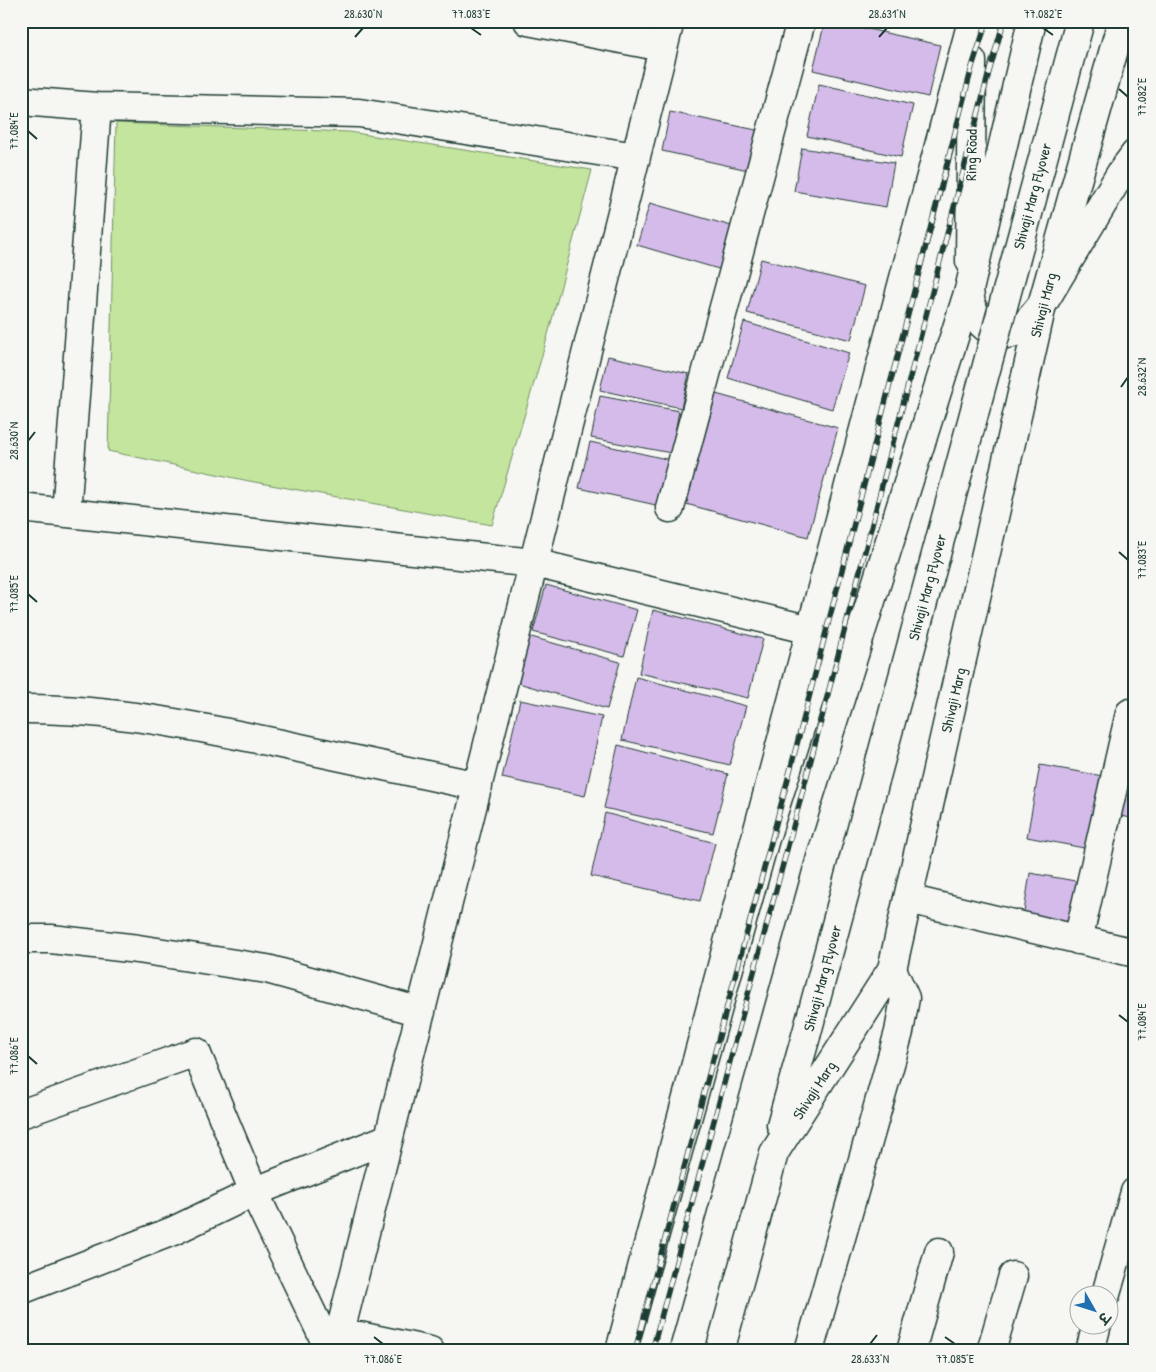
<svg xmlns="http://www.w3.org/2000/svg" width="1156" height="1372" viewBox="0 0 1156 1372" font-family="'Patrick Hand','Playpen Sans Deva',sans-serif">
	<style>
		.green { fill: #c4e59d; stroke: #729168 }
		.building { fill: #d5bbea; stroke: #1f3d34 }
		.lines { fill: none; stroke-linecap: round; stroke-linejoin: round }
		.minor-casing { stroke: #1f3d34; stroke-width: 31 }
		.major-casing { stroke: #1f3d34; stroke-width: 31 }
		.minor { stroke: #f6f6f2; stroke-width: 28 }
		.major { stroke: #f6f6f2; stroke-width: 28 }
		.rail-casing { stroke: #1f3d34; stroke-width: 5.5 }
		.rail { stroke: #f6f6f2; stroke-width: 4; stroke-dasharray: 11; stroke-linecap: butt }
		.major-bridge-casing { stroke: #1f3d34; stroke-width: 31; stroke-linecap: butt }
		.major-bridge { stroke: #f6f6f2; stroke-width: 28 }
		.ticks { fill: none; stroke: #1f3d34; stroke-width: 2 }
		.labels { text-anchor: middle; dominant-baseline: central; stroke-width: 4; stroke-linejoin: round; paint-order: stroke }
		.street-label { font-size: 15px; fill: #1f3d34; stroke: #f6f6f2 }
		.neatline { fill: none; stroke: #1f3d34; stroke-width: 2 }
		.ticks-label { font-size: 12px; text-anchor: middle; fill: #1f3d34 }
	</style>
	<rect width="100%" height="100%" fill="#f6f6f2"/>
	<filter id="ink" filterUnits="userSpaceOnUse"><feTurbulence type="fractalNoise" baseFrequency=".02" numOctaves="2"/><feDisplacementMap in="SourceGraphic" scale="10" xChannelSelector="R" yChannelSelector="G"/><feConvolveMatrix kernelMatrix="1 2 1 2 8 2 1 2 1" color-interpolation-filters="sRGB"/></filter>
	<g filter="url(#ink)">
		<!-- green -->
		<path class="green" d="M116,123L349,132L592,170L546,342L492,525L249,481L108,451Z"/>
		<!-- building -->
		<path class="building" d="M825,21H832L940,45L928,97L813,70Z
			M819,84L913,105L901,157L807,136Z
			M670,112L766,132L757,172L662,151Z
			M802,148L894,163L886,207L794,191Z
			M650,203L735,227L722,270L637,245Z
			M761,259L865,286L851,340L747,313Z
			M744,322L849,353L832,409L728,378Z
			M608,356L689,374L681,408L600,390Z
			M716,394L838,428L808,537L686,504Z
			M600,396L679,411L671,453L591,438Z
			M590,442L675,461L665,507L579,488Z
			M546,585L637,610L624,656L533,632Z
			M653,610L763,639L748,698L639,673Z
			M528,636L620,662L607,709L515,682Z
			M636,677L746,706L730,765L622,740Z
			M520,700L602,717L585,796L502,778Z
			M618,745L728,774L713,833L604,808Z
			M1040,765L1103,776L1089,849L1027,837Z
			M1121,774L1135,777V819L1112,814Z
			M605,813L715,843L700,901L591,876Z
			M1030,873L1081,882L1073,927L1023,918Z"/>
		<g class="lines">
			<!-- minor casing -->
			<g class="minor-casing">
				<path id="minor" d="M528,21L663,47
					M21,101L97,107L359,113L636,157
					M970,261L972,61
					M21,508L534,563L811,630
					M670,508L801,21
					M66,513L97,107
					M21,709C108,708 196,726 281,744C346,758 412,772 478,786
					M908,899L1135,953
					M21,939H51L138,949L267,969L421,1012
					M1078,940L1130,713
					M21,1114L196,1052L254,1192L330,1351
					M21,1290L173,1231L254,1192L389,1138
					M1106,1294L1135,1192
					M340,1332L430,1351
					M342,1351L340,1332L670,21
					M620,1351L972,21
					M809,1351L899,1032L905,998L892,969
					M911,1351L939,1252
					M991,1351L1013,1276
					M1090,1351L1097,1324"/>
			</g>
			<!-- major casing -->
			<g class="major-casing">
				<path id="major" d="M969,290C970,296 970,304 973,309C980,329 1002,342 1020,329C1029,322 1035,313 1042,305L1121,173L1135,154
					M781,1125L806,1036
					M653,1351L793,848L969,290L1032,21
					M720,1351L774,1153L892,969L1042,305L1122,21"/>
			</g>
			<!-- minor -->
			<use href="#minor" class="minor"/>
			<!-- major -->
			<use href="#major" class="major"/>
			<!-- rail casing -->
			<g class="rail-casing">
				<path id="rail" d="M635,1351L790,771L972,67L987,21
					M652,1351L807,775L989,72L1004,21"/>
			</g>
			<!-- rail -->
			<use href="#rail" class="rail"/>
			<!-- major-bridge casing -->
			<g class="major-bridge-casing">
				<path id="major-bridge" d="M806,1036L1080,21"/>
			</g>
			<!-- major-bridge -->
			<use href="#major-bridge" class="major-bridge"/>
		</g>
	</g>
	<!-- ticks -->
	<path class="ticks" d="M471,28L481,35M1043,28L1053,35M355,37L363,28M879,37L887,28M1119,89L1128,97M28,131L37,139M1121,387L1128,377M28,441L35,432M1119,552L1128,560M28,594L37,602M1119,1015L1128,1022M28,1056L37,1064M374,1337L383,1344M945,1337L955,1344M870,1344L877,1335"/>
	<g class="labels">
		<!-- street labels -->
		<g class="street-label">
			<text transform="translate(971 155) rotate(-89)">Ring Road</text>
			<text transform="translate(1032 196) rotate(-75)">Shivaji Marg Flyover</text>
			<text transform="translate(1043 305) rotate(-76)">Shivaji Marg</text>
			<text transform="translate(927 587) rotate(-75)">Shivaji Marg Flyover</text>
			<text transform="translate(953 700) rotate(-77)">Shivaji Marg</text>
			<text transform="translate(822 978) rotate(-75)">Shivaji Marg Flyover</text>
			<text transform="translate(814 1090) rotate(-57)">Shivaji Marg</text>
		</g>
	</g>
	<!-- margin -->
	<rect width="1156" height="1372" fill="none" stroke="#f6f6f2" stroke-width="55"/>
	<!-- north arrow -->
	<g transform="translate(1094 1310) rotate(129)"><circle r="24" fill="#f6f6f2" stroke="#a0aca6"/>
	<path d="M0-4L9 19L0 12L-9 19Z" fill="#1f6fb2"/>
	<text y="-8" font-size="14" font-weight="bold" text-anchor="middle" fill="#1f3d34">उ</text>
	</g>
	<rect x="28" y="28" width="1100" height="1316" class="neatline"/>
	<g class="ticks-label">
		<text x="363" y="18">28.630°N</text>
		<text x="471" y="18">77.083°E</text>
		<text x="887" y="18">28.631°N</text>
		<text x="1043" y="18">77.082°E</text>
		<text transform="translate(1142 97) rotate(-90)" y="4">77.082°E</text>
		<text transform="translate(14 131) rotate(-90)" y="4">77.084°E</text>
		<text transform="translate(1142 377) rotate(-90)" y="4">28.632°N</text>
		<text transform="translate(14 441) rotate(-90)" y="4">28.630°N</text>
		<text transform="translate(1142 560) rotate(-90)" y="4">77.083°E</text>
		<text transform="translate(14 594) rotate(-90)" y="4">77.085°E</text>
		<text transform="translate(1142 1022) rotate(-90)" y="4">77.084°E</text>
		<text transform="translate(14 1056) rotate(-90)" y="4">77.086°E</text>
		<text x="383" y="1363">77.086°E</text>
		<text x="870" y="1363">28.633°N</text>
		<text x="955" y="1363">77.085°E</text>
	</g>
</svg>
